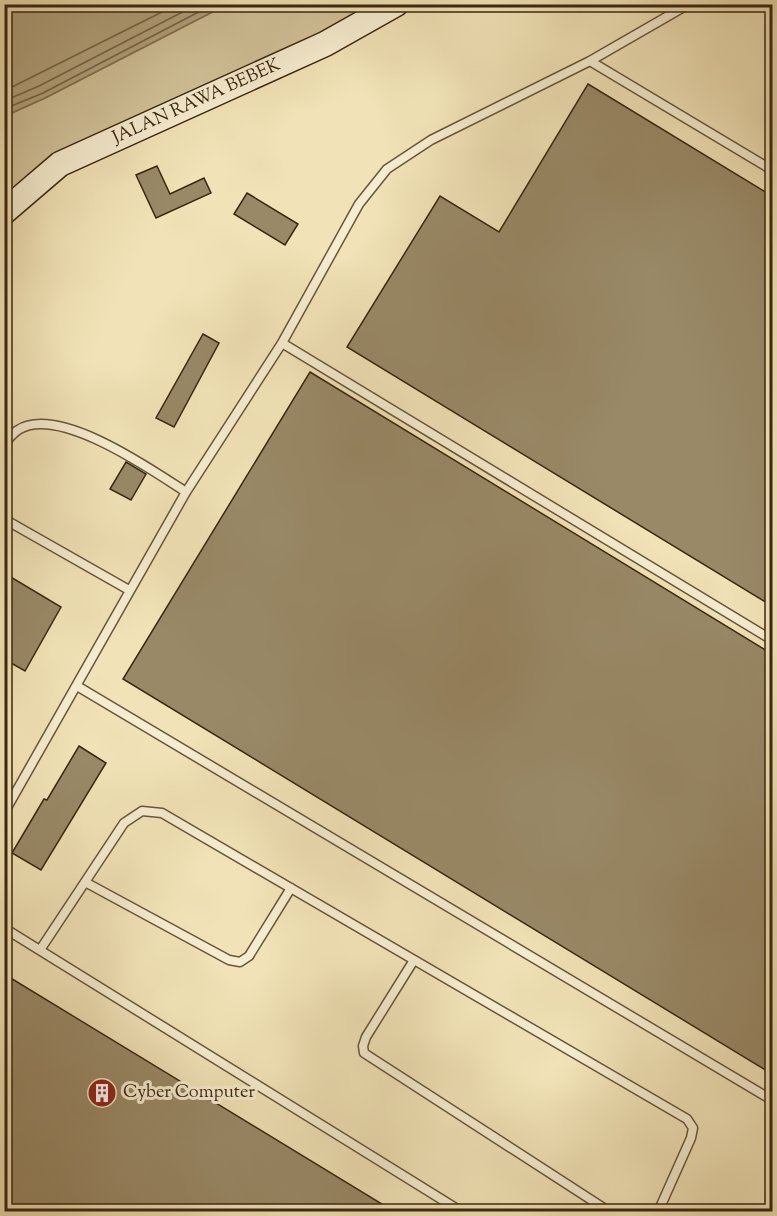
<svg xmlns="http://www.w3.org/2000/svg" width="777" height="1216" viewBox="0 0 777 1216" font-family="'Sorts Mill Goudy',serif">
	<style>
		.green { fill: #d2c39b; stroke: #867556; stroke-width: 1.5 }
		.water { fill: #b3a37e; stroke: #837152; stroke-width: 1.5 }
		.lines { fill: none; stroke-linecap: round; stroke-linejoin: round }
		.shore { stroke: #766547; stroke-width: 1.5 }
		.building { fill: #998967; stroke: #3a2710; stroke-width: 1.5 }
		.lane-casing { stroke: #68563a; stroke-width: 11 }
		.secondary-casing { stroke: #3a2710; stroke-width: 27 }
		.lane { stroke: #f6edd0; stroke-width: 8 }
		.secondary { stroke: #f6edd0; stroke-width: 24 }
		.labels { text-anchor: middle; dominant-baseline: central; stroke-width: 6; stroke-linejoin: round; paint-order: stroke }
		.street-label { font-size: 18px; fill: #3a2710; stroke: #f6edd0 }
		.poi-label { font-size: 18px; fill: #3a2710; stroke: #f6edd0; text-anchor: start }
	</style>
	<rect width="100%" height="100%" fill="#f1e3b7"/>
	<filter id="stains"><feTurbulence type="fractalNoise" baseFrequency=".00333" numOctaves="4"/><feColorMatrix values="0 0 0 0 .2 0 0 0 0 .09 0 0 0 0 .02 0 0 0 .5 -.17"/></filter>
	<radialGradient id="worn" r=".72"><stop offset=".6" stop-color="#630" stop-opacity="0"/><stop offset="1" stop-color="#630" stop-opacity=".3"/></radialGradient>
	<!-- green -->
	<path class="green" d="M226,5H394L60,164L5,212V116L45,98Z"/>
	<!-- water -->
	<path class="water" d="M5,4H226V5L45,98L5,116Z"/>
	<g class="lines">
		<!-- shore -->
		<path class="shore" d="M4,91L178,4
			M4,101L39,86L198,4
			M4,109L43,93L214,4"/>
	</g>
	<!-- building -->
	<path class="building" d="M588,84L772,196V606L347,347L440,196L499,232Z
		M157,166L170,194L204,178L211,193L156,218L136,175Z
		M247,193L298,224L285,245L234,214Z
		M203,334L219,343L174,427L156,418Z
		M310,372L772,654V1074L123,679Z
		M126,462L146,474L131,500L110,489Z
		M4,573L61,607L25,671L4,659Z
		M79,746L106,763L41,870L12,853L44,799L47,800Z
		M4,974L395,1212H4Z"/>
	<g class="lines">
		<!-- lane casing -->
		<g class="lane-casing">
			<path id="lane" d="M590,61L772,170
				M282,343L772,640
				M4,443C9,439 13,433 18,430C58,404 152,470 186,492
				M4,519L129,590
				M77,686L772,1100
				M4,813L186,492L282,343L359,204L387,169L431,140L590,61L689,4
				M85,882L229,960L240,962L249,956L291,888
				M4,928L462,1212
				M40,950L124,823L142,811L162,813L687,1119L693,1128L691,1138L658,1212
				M414,960L366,1037L363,1046L364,1053L610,1212"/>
		</g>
		<!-- secondary casing -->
		<g class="secondary-casing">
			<g id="secondary">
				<path id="s1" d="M4,212L60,164L325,44L396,4"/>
			</g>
		</g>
		<!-- lane -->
		<use href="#lane" class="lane"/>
		<!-- secondary -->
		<use href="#secondary" class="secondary"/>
	</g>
	<!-- icons -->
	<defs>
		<g id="building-disc" transform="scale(1.5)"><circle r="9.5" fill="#8f2418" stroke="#f6edd0"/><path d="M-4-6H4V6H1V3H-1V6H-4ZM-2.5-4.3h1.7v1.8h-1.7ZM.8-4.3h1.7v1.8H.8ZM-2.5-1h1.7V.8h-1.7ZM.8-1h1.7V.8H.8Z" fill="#fff"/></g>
	</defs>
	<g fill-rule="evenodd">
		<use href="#building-disc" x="102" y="1093"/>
	</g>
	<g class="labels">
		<!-- street labels -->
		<g class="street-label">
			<text stroke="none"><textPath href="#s1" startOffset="224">JALAN RAWA BEBEK</textPath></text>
		</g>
		<!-- poi labels -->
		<g class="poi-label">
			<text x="123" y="1093">Cyber Computer</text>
		</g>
	</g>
	<!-- margin -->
	<rect width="777" height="1216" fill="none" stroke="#f1e3b7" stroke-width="24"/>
	<rect x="6" y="6" width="765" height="1204" fill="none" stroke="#3a2710" stroke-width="3"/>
	<rect x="12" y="12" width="753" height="1192" fill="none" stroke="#3a2710" stroke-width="1.5"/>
	<rect width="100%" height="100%" filter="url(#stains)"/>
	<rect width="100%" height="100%" fill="url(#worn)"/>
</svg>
